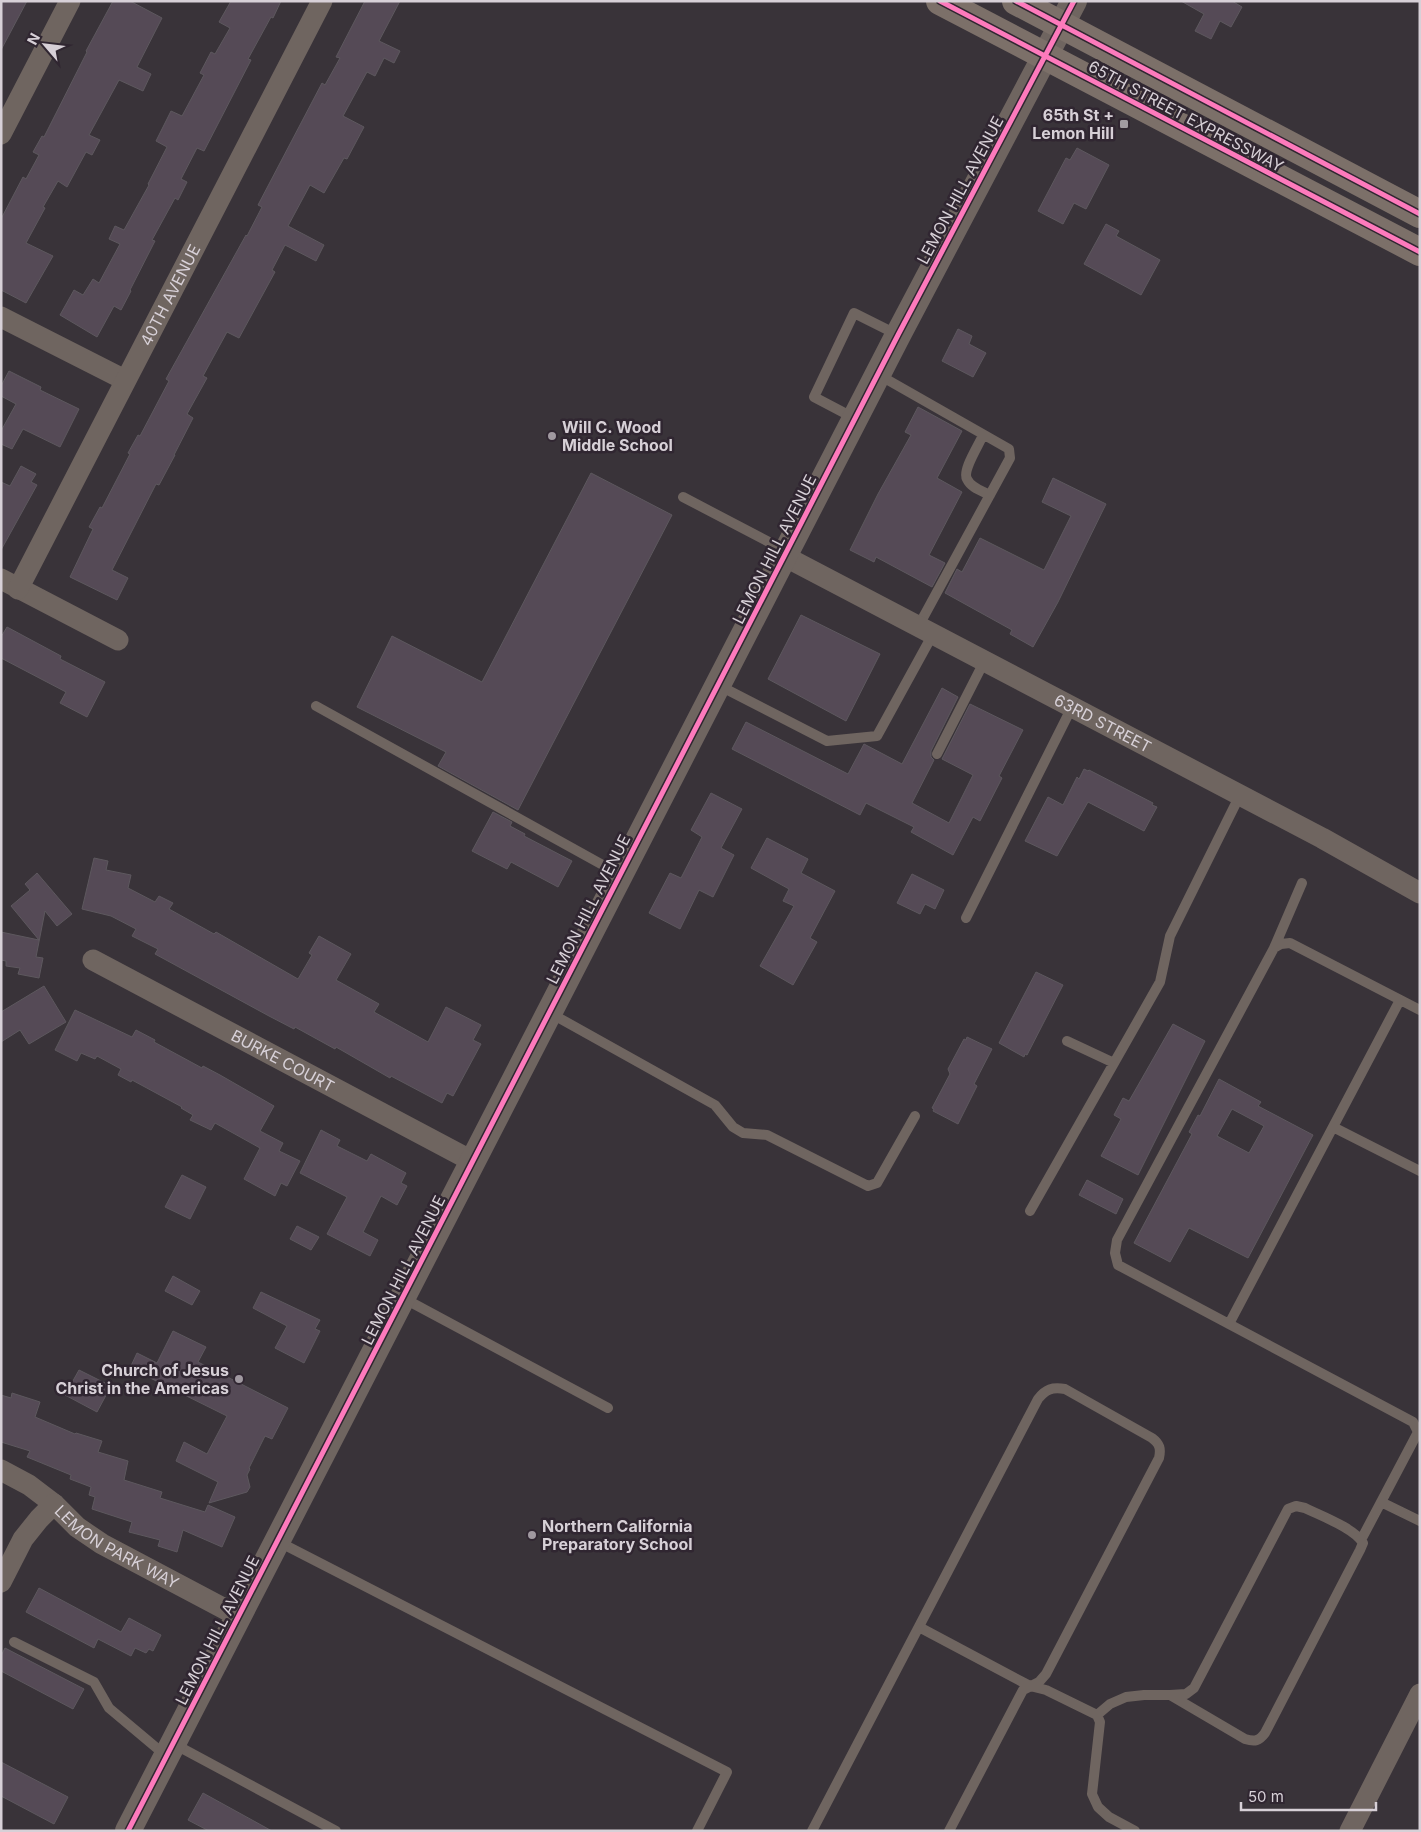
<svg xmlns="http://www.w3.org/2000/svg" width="1421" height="1832" viewBox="0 0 1421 1832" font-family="Inter,sans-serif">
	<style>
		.building { fill: #554a56; stroke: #5d585e; fill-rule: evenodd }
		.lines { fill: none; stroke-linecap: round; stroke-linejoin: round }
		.service { stroke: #6f6560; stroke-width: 10 }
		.minor { stroke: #6f6560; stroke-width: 21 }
		.tertiary { stroke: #6f6560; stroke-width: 26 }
		.secondary { stroke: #7c7069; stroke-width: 28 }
		.cycleway-casing { stroke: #302631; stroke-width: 8 }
		.cycleway { stroke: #fd7abc; stroke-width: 5 }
		.poi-dot { fill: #a099a0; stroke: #302631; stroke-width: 2 }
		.labels { text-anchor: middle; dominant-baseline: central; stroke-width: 5; stroke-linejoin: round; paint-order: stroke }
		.poi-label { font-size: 16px; font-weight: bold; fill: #d7d0d7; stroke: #302631; text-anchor: end }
		.street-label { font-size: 16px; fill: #d7d0d7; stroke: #302631 }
	</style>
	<rect width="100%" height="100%" fill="#393339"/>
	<!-- building -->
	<path class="building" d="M1,1H27L1,50Z
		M113,1H130L162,18L137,67L151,74L143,91L119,80L89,135L100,140L92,155L86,152L67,187L58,181L43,207L45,208L26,243L53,256L26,303L1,290V219L23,177L26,179L39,155L33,152L42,136L44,137L87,52L86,51Z
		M231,1H281L273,18L271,17L248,59L251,60L204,151L197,148L181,179L187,182L178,200L175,198L152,240L155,241L130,290L131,291L121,310L114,306L97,337L60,315L74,290L83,295L93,279L99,283L120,244L109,239L115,226L124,230L149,185L148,184L167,147L156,141L171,111L182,116L204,75L200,73L211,52L215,54L230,28L219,22Z
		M365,1H400L379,41L400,51L394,63L384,58L375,76L367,72L343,116L364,127L347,159L344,158L324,193L310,185L288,226L324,245L316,261L285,245L272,270L275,272L239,338L227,332L203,376L207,378L187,414L193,418L174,455H175L159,485L156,484L112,570L128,578L117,600L70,577L93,529L89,527L100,507L102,508L130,454L128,453L138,435L140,436L169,381L166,379L246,235L247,236L262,207L258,205L322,83L325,85L340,58L336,57Z
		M1181,1H1232L1242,7L1231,27L1220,21L1211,39L1195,31L1204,14Z
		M1077,148L1109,165L1086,209L1074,203L1063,224L1038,211L1066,158L1070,160Z
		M1106,224L1119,231L1116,236L1160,260L1141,295L1084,264Z
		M958,329L972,336L969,344L986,353L973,377L942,361Z
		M9,371L41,387L40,390L79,409L60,447L23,429L12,449L1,444V431L16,404L1,396V386Z
		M918,407L962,431L937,478L962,492L929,555L945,563L932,587L876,557L874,562L850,550L878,494L911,435L905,432Z
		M21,466L36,474L31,482L37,485L1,550V482L10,486Z
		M591,473L672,515L518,810L438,766L446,752L357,707L392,636L482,682Z
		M1053,478L1106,504L1058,602L1033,647L1010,634L1012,630L945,593L957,569L962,572L980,538L1044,570L1071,516L1042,502Z
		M801,615L880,654L846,721L768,679Z
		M7,627L61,656L60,659L105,682L87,717L60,703L66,692L1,658V637Z
		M942,688L958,697L931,751V757L934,760L912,803L949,823L973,775L942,759L970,704L1023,730L999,776L1002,778L980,821L973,817L953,855L911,832L914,827L866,803L860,815L732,749L746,722L848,774L864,744L902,764Z
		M1084,769L1088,771L1089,770L1153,803L1152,805L1157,807L1144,831L1088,802L1057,856L1025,841L1048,797L1063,805L1077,777L1079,779Z
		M711,793L742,809L721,848L734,855L713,897L699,890L680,929L649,913L670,873L681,878L702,837L691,830Z
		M493,812L512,822L510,826L525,834L524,836L572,861L558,887L511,862L507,869L472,851Z
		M767,838L808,859L801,873L835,891L810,938L817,942L793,985L760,966L794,906L783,901L789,889L751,868Z
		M94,858L108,861L106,870L131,875L128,888L155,902L159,896L173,903L169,909L214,934L216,932L298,979L312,955L309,953L319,936L351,954L336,980L379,1004L374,1012L428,1042L446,1007L481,1025L473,1040L481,1044L453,1096L447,1093L442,1103L391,1076L390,1078L336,1047L335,1049L295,1027L294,1029L269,1016L155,954L158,949L132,936L136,929L111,916L82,909Z
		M37,873L72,914L57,926L45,911L36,957L43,958L39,978L18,974L20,968L6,966V961L1,960V932L39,940L11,906L30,890L25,884Z
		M912,874L944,890L935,909L925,904L920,914L897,903Z
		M1036,972L1063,985L1027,1055L1025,1054L1024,1057L999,1043Z
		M44,986L66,1022L29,1044L20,1030L1,1042V1012Z
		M75,1010L132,1037L136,1030L155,1040L154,1042L202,1068L203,1066L220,1075L274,1106L260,1131L283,1143L279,1151L300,1161L287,1186L281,1183L275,1196L244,1179L260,1148L215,1123L211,1130L190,1120L193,1115L181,1108L182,1107L132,1080L131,1082L118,1075L121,1069L97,1056L95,1059L81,1053L77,1061L55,1050Z
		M1173,1024L1205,1041L1138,1175L1101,1156L1121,1119L1114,1115L1123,1098L1129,1101Z
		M967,1037L992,1049L974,1084L977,1086L958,1124L933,1111L934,1109L932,1108L950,1074L948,1069L964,1039L966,1040Z
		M1219,1079L1261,1102L1258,1106L1313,1135L1248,1258L1189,1228L1170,1262L1134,1243L1192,1134L1189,1132L1198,1115L1200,1116ZM1232,1109L1264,1126L1249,1153L1217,1136Z
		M321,1130L340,1140L337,1146L367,1161L371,1154L406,1173L401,1183L407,1186L397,1205L381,1196L363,1232L378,1240L370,1256L327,1234L347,1197L300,1173Z
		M182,1175L206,1187L190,1219L165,1207Z
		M1087,1180L1123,1199L1116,1214L1079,1195Z
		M297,1226L319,1237L311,1250L290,1239Z
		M173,1276L200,1291L192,1305L165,1291Z
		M261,1292L320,1320L315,1329L320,1331L304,1363L275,1348L287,1326L253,1308Z
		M173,1331L206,1347L198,1362L288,1408L272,1439L265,1436L249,1468L250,1469L247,1475L250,1487L247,1492L209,1503L218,1482L176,1461L184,1442L207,1454L227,1416L130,1368L137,1353L157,1363Z
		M79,1370L111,1386L97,1412L65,1395Z
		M12,1393L40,1402L35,1417L75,1434L76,1433L102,1441L98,1452L128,1461L124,1480L162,1492L160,1498L205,1512L208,1505L235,1517L222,1547L183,1530L177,1552L158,1546L160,1540L129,1532L132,1522L92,1509L95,1497L89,1495L91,1487L70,1479L71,1475L27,1457L30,1451L1,1442V1395L11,1398Z
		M39,1588L121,1632L129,1618L161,1635L153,1651L149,1649L146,1653L135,1648L131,1656L98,1639L94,1648L26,1612Z
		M5,1648L84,1689L73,1709L1,1671V1656Z
		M1,1762L68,1797L54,1824L1,1796Z
		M203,1793L272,1831H209L188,1820Z"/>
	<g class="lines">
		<!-- service -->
		<path class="service" d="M879,375L1009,449L1010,458L918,627
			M854,418L814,397L854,313L898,335
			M983,435C979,445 962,470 967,479C971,488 982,491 990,495
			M683,497L786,551
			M718,685L827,741L877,736L933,634
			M316,706L619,874
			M937,754L984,662
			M966,918L1072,707
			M1274,948L1302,883
			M550,1013L715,1105L733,1127L743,1133L767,1135L868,1186L877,1183L915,1116
			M1067,1041L1114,1063
			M1333,1127L1420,1171
			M1030,1211L1160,982L1170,936L1240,795
			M403,1298L608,1408
			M1229,1324L1400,1000
			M1381,1502L1420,1521
			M1361,1540L1418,1432L1413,1422L1118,1265L1115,1253L1117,1240L1274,948L1281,944L1290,943L1420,1010
			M277,1541L727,1772L697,1831
			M919,1627L1030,1686L1046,1690L1097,1715L1100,1722L1092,1794L1098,1807L1109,1817L1135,1831
			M14,1642L94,1682L109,1708L165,1755
			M1097,1715L1110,1704L1126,1697L1144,1695H1170L1245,1739C1255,1742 1259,1741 1265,1733L1360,1550L1363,1543C1354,1528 1321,1516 1305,1508L1296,1506L1288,1509L1194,1688L1186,1694L1170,1695
			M174,1744L336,1831
			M812,1831L1038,1399C1046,1389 1052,1387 1065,1389L1152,1438C1160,1444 1161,1449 1159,1458L1046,1674L1039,1682L1023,1690L949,1831"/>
		<!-- minor -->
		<g class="minor">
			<path d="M1,134L70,1"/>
			<path d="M1,317L125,380"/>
			<path id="s1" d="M784,556L1322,838L1420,893"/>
			<path d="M1,579L118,640"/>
			<path id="s2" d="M18,589L322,1"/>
			<path id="s3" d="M93,960L472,1161"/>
			<path id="s4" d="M1,1470L29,1485L54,1504L77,1527L102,1544L238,1616"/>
			<path d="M1,1582L23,1539L39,1519L54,1504"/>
			<path d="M1350,1831L1420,1694"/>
		</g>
		<!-- tertiary -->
		<path class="tertiary" d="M128,1831L898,335L1074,1"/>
		<!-- secondary -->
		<path class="secondary" d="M940,1L1420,252
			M1016,1L1420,214"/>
		<!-- cycleway casing -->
		<g class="cycleway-casing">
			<path id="cycleway" d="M940,1L1420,252
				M1016,1L1420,214
				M128,1831L898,335L1074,1"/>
		</g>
		<!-- cycleway -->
		<use href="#cycleway" class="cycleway"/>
	</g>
	<!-- markers -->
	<g class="poi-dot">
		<rect x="1119" y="119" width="10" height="10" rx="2.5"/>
		<circle cx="552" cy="436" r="5"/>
		<circle cx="239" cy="1379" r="5"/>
		<circle cx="532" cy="1535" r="5"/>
	</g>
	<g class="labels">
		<!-- poi labels -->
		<g class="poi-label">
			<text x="1114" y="115">65th St +<tspan x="1114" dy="18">Lemon Hill</tspan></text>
			<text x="562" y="427" text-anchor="start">Will C. Wood<tspan x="562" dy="18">Middle School</tspan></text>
			<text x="229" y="1370">Church of Jesus<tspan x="229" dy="18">Christ in the Americas</tspan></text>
			<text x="542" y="1526" text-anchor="start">Northern California<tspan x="542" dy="18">Preparatory School</tspan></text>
		</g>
		<!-- street labels -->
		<g class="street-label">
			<text transform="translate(1186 116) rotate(28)">65TH STREET EXPRESSWAY</text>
			<text transform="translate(960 190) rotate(-62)">LEMON HILL AVENUE</text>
			<text stroke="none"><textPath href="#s2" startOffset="331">40TH AVENUE</textPath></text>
			<text transform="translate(774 549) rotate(-63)">LEMON HILL AVENUE</text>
			<text stroke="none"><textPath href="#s1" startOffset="360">63RD STREET</textPath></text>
			<text transform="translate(588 909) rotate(-63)">LEMON HILL AVENUE</text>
			<text stroke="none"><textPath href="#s3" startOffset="215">BURKE COURT</textPath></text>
			<text transform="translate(403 1270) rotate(-63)">LEMON HILL AVENUE</text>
			<text stroke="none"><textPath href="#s4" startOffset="140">LEMON PARK WAY</textPath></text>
			<text transform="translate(217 1630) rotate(-63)">LEMON HILL AVENUE</text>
		</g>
	</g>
	<!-- border -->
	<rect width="1421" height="1832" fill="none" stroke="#d7d0d7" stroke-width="5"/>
	<!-- north arrow -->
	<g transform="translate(45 45) rotate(298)" stroke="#302631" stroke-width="4" paint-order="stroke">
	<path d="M0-4L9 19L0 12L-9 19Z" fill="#d7d0d7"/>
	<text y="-8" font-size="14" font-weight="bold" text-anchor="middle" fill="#d7d0d7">N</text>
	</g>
	<!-- scale -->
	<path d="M1241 1802v8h135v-8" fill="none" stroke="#d7d0d7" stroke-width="2.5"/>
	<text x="1248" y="1802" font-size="15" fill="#d7d0d7" stroke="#302631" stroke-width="4" paint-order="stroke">50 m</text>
</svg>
